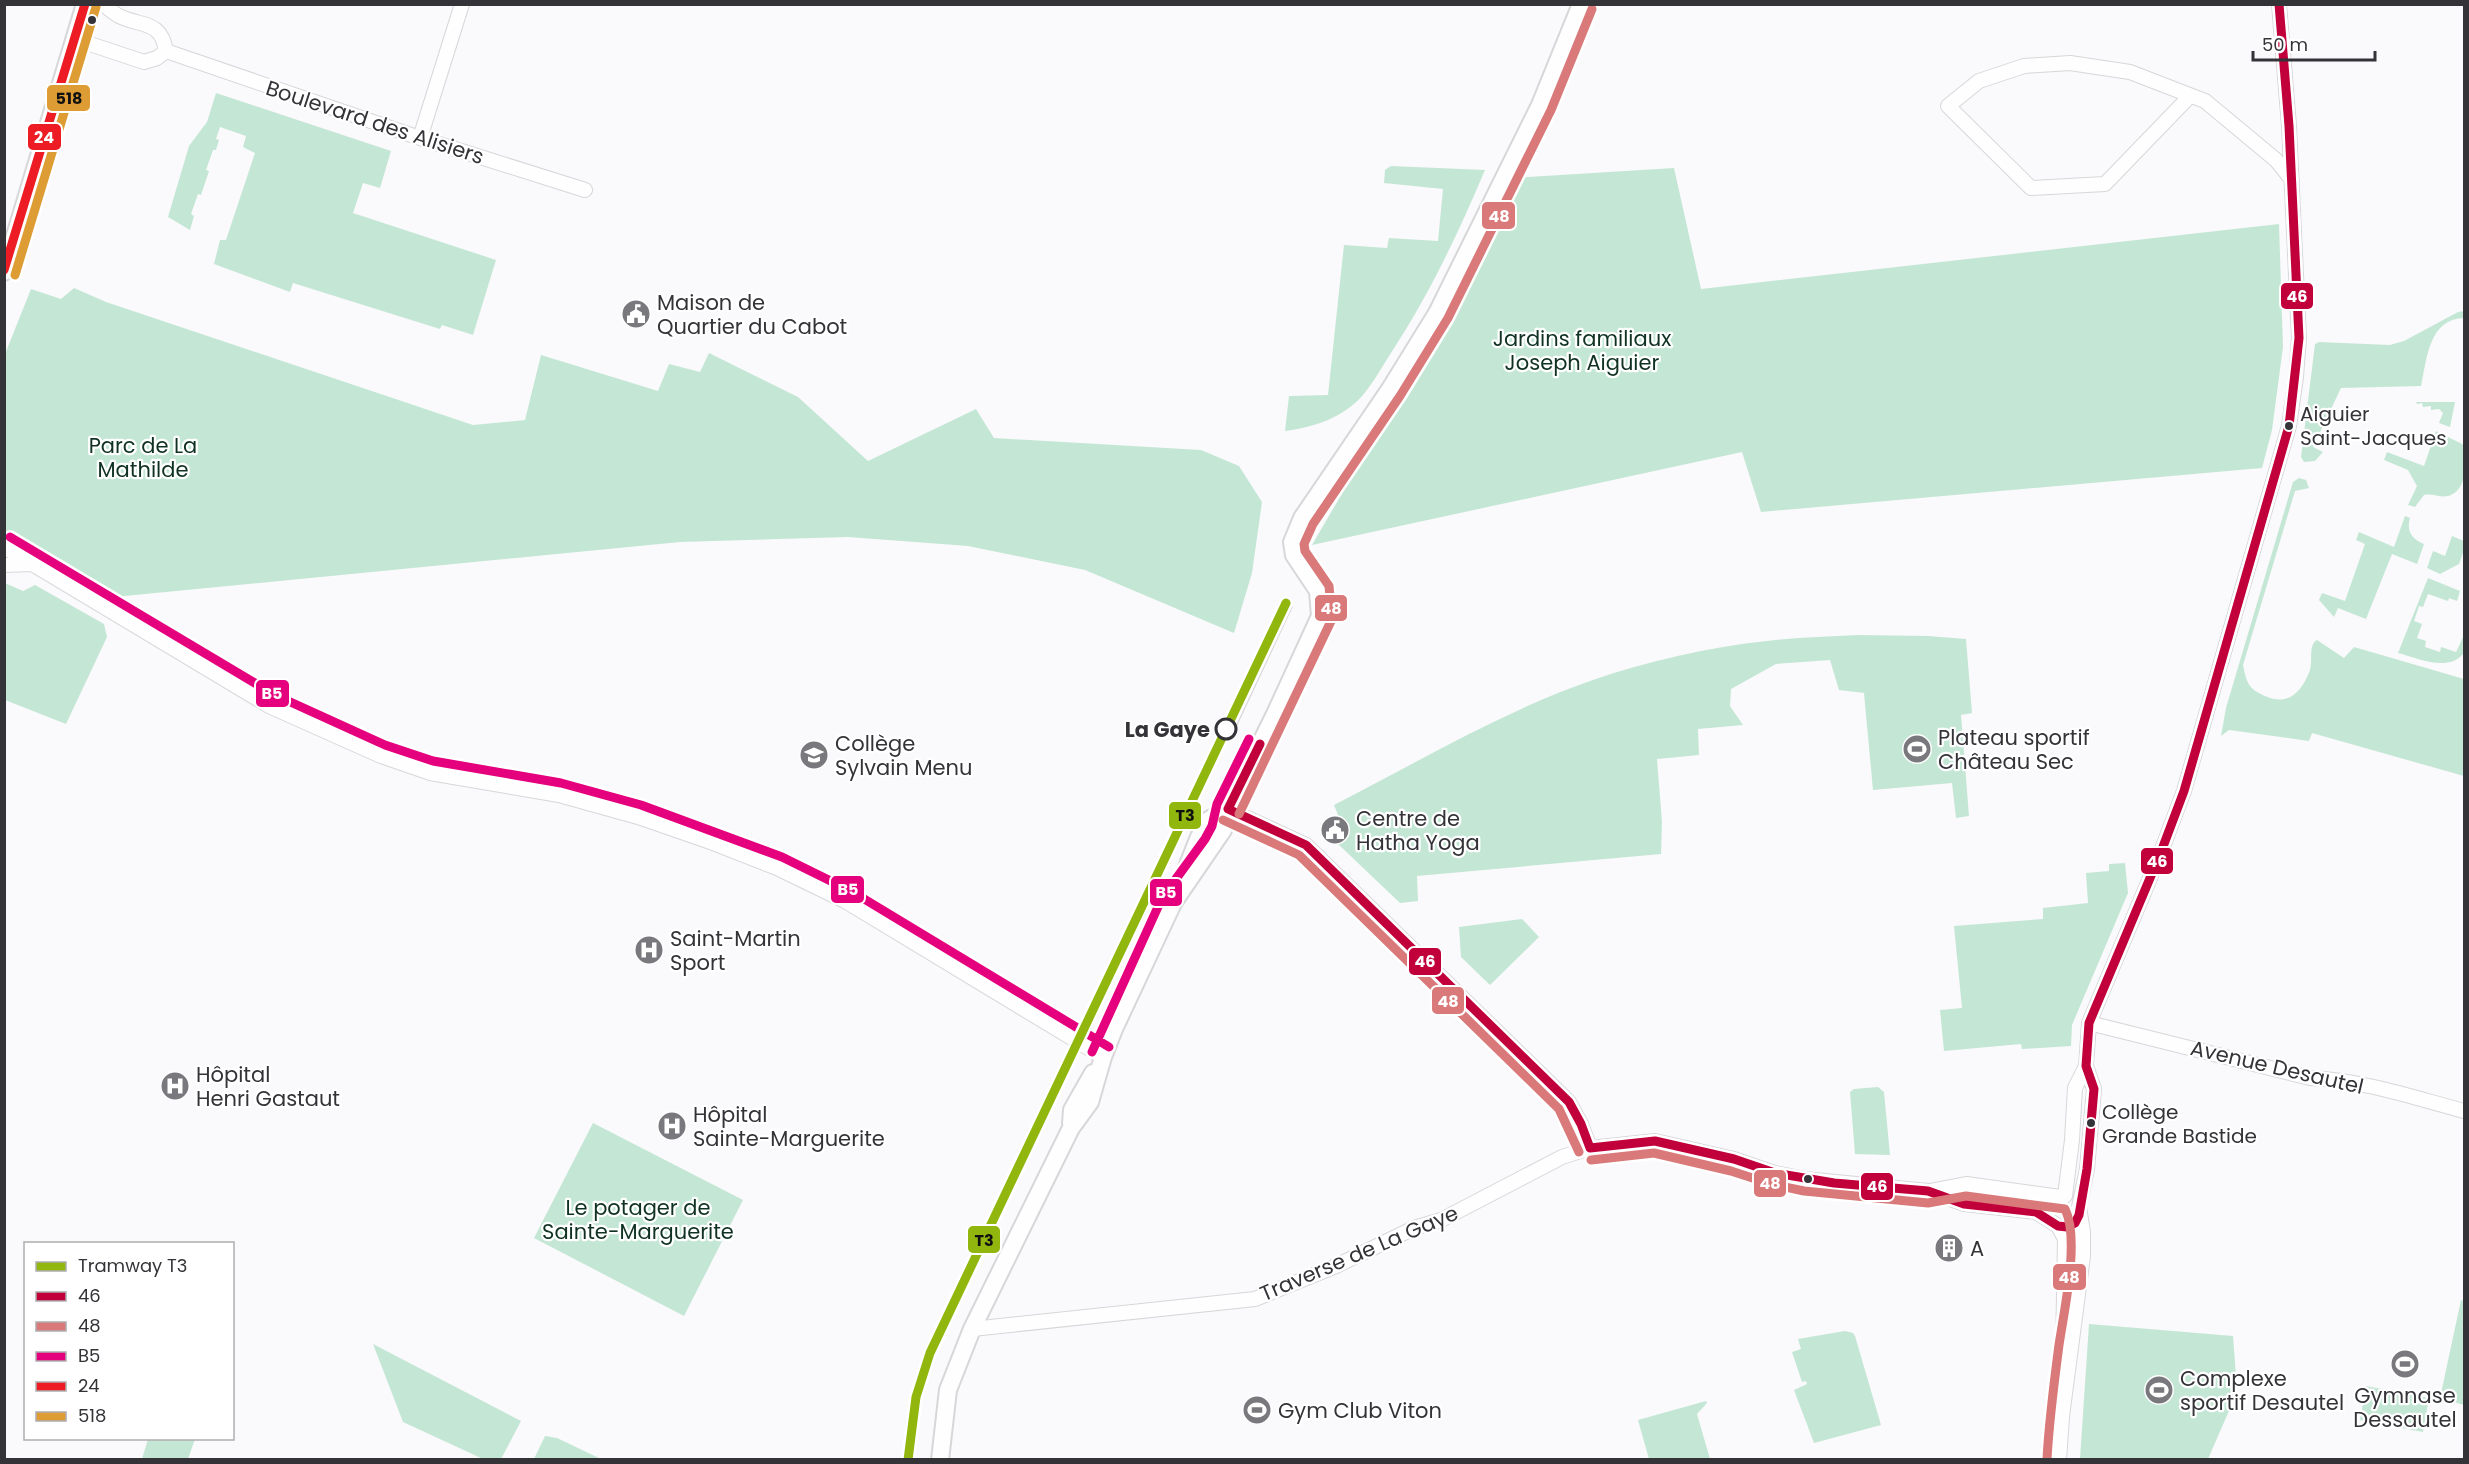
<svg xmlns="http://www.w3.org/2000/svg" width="2469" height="1464" viewBox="0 0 2469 1464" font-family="Poppins,sans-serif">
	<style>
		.green { fill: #c4e7d5 }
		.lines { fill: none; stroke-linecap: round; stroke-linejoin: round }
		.minor-casing { stroke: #d7d7da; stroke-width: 16 }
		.tertiary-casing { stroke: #d7d7da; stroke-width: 20 }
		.minor { stroke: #fefeff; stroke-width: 14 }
		.tertiary { stroke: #fefeff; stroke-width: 16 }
		.tram { stroke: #d9d9d9; stroke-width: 1.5 }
		.bus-1-casing { stroke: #fff; stroke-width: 14 }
		.bus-2-casing { stroke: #fff; stroke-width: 14 }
		.bus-3-casing { stroke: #fff; stroke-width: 14 }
		.bus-4-casing { stroke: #fff; stroke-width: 14 }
		.bus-5-casing { stroke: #fff; stroke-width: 14 }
		.bus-1 { stroke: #c1003b; stroke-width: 9 }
		.bus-2 { stroke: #d9797a; stroke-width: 9 }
		.bus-3 { stroke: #e5007d; stroke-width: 9 }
		.bus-4 { stroke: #ec1b24; stroke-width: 9 }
		.bus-5 { stroke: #de9d34; stroke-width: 9 }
		.tram-1-casing { stroke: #fff; stroke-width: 14 }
		.tram-1 { stroke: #91b70f; stroke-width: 9 }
		.bus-dot { fill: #343338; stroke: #fff; stroke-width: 2 }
		.stop-dot { fill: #fff; stroke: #343338; stroke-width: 3 }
		.labels { text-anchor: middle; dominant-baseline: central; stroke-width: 4.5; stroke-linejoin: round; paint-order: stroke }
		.bus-label { font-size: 20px; fill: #343338; stroke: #fff; text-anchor: start }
		.street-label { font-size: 21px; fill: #343338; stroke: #fff }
		.poi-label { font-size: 21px; fill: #343338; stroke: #fff; text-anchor: start }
		.park-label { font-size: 21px; fill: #103222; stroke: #fff }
		.stop-label { font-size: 21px; font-weight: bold; fill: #343338; stroke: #fff; text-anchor: end }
		.line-badge { stroke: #fff; stroke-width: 2 }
		.badge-label { font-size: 16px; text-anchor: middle; font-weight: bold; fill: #fff }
		.pale-badge-label { font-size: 16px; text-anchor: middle; font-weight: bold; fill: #111 }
	</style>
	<rect width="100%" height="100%" fill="#faf9fc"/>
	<!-- green -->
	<path class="green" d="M216,93L391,151L380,188L363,183L353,213L496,260L473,335L442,325L440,329L293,283L290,292L214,264L220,240H226L255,153L243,147L246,136L220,127L216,139L219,140L216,150H213L206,170L209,171L201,195L198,194L191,214L194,216L190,230L168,217L189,146L207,122Z
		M1391,166L1485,170C1457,236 1430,293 1391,353C1382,367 1373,383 1363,395C1343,418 1314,427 1285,431L1289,396L1328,395L1344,245L1387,248L1389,238L1438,241L1443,189L1384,183L1385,170Z
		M1674,168L1701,289L2279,224L2283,347L2272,430L2262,468L1761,512L1742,452L1312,545L1467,279L1481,262L1479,255L1510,178Z
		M74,288L106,302L473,425L525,420L541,355L658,391L669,364L700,372L709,353L798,397L868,461L976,409L994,438L1201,450L1239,466L1262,502L1252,573L1234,633L1085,570L968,546L848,537L680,542L114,597L5,532V354L31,289L61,299Z
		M2464,311V318C2429,319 2427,358 2421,386L2341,388L2313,447L2323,452L2315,461L2304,462L2301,457L2315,344L2319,342L2390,345L2404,341L2458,312Z
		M2416,402H2455L2450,427L2439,423L2443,413L2439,409L2431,410V406L2423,407L2422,403L2417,404Z
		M2436,431L2464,445C2465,461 2469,490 2448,496C2440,498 2433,493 2424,495L2415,507L2408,505L2417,486L2408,470L2384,460L2387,452L2424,466Z
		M2299,478L2306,480L2309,488L2295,491L2243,665C2245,675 2247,687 2257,692C2284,708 2300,697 2310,670C2313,660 2308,645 2317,640L2344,658L2354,647L2464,679V776L2312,733L2309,741L2229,730L2221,736L2226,708L2293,482Z
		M2405,516L2410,518C2406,531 2412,539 2424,544L2417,564L2392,554L2366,619L2338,608L2334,617L2319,600L2322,593L2345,601L2365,544L2356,540L2359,532L2394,547Z
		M2452,536L2464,541V550L2459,564L2440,574L2427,568L2433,551L2445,556Z
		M2428,578L2460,591L2457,601L2449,598L2448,601L2428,594L2423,607L2419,606L2414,621L2422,624L2417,638L2426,641L2425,647L2440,652L2441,647L2456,652L2464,635V653C2448,673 2418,658 2398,653Z
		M5,583L23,591L35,585L104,624L107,637L66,724L5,700Z
		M1858,635L1928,636L1966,639L1972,713L1961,715L1969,816L1956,818L1952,783L1873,790L1864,693L1839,690L1830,660L1776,664L1731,689L1730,706L1743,725L1698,729L1699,755L1657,759L1662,822L1661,854L1417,876L1418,901L1400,903L1338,844L1347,837L1334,805C1418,762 1505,710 1593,680C1648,661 1709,647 1767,641C1797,637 1827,637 1858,635Z
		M2125,863L2128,893L2072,1025L2071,1046L2022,1049L2021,1044L1944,1051L1940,1010L1962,1008L1954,926L2043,919V908L2088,903L2086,873L2109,871V864Z
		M1522,919L1539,937L1490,985L1461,957L1459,927Z
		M1878,1087L1884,1092L1890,1155L1855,1154L1850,1092L1854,1089Z
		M593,1123L743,1200L684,1316L534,1238Z
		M2461,1300L2464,1301V1405L2440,1398Z
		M2089,1324L2233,1336L2236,1376L2232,1404L2208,1459H2080Z
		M1845,1331L1853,1333L1855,1336L1881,1425L1814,1443L1794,1390L1807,1384L1806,1381L1802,1382L1792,1352L1801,1349L1798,1339Z
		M373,1344L521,1421L501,1459H483L403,1422Z
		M2366,1386L2429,1398L2423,1432L2360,1420Z
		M1706,1401L1707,1403L1697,1414L1710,1459H1649L1638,1420Z
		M545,1436L557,1438L601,1459H534Z
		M148,1439V1438L195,1439L188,1459H142Z"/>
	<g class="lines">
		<!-- minor casing -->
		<g class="minor-casing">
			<path id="minor" d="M75,39L144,62L157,58L166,51C161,20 142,27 119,16C113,13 108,8 103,4
				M166,51L420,138L585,190
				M2190,96L2105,184L2031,188L1948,106L1979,81L2024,66L2070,63L2130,72L2205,101L2276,160L2292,180
				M420,138L462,4
				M4,547L269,706L381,756L430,773L559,795L638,817L713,843L777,868L845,901L1103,1057
				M4,565L33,564
				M1228,809L1306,845L1569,1102L1581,1124L1590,1148
				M2089,1023L2310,1078C2362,1080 2415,1098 2464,1111
				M1930,1191L1966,1184L2060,1197
				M2065,1196L2072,1140L2075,1088L2086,1066
				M972,1329L1255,1299L1336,1266L1414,1228L1441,1220L1562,1157L1590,1148L1655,1141L1734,1159L1775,1173L1805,1179L1928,1191L1964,1204L2036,1212L2058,1226L2065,1239L2063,1350
				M2061,1424L2083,1256V1232L2079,1207L2087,1169L2094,1089L2086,1066L2089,1023L2161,852L2184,791L2289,426L2296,377L2299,338L2289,126L2279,4
				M2059,1460L2062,1417"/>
		</g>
		<!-- tertiary casing -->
		<g class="tertiary-casing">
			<path id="tertiary" d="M4,272L85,4
				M1173,903L1223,830L1228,809L1275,714L1320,616L1318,591L1294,555L1292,542L1302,518L1390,389L1437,313L1540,105L1581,4
				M1071,1123L1072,1110L1093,1073
				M940,1460L948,1390L972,1329L1071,1128L1090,1102L1103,1057L1114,1029L1173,903L1199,837L1207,821L1228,809"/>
		</g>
		<!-- minor -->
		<use href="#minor" class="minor"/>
		<!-- tertiary -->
		<use href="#tertiary" class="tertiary"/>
		<!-- tram -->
		<path class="tram" d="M1233,733L1292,607"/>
		<!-- bus-1 casing -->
		<g class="bus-1-casing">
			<path id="bus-1" d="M1228,809L1306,845L1569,1102L1581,1124L1590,1148
				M1228,809L1260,744
				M1590,1148L1655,1141L1734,1159L1775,1173L1834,1183L1928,1191L1964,1204L2036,1212L2058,1226L2067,1227L2075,1223L2079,1215L2087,1169L2094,1089L2086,1066L2089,1023L2161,852L2184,791L2289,426L2299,338L2289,126L2279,4"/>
		</g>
		<!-- bus-2 casing -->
		<g class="bus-2-casing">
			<path id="bus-2" d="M1239,814L1332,619L1329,586L1305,551L1304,544L1313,524L1400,396L1448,318L1551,110L1592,9
				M1223,820L1299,855L1559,1109L1579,1152
				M1591,1160L1654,1153L1731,1171L1771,1184L1804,1191L1928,1203L1966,1196L2065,1209C2080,1239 2064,1311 2059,1345C2054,1383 2049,1421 2047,1459"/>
		</g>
		<!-- bus-3 casing -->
		<g class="bus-3-casing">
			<path id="bus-3" d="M10,537L275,695L385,745L433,761L561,783L641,805L782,857L851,891L1109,1047
				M1092,1052L1162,898L1205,839L1212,826L1217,804L1249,739"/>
		</g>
		<!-- bus-4 casing -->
		<g class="bus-4-casing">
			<path id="bus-4" d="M4,270L85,4"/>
		</g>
		<!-- bus-5 casing -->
		<g class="bus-5-casing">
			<path id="bus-5" d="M15,275L96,7"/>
		</g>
		<!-- bus-1 -->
		<use href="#bus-1" class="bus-1"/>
		<!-- bus-2 -->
		<use href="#bus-2" class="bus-2"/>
		<!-- bus-3 -->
		<use href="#bus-3" class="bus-3"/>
		<!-- bus-4 -->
		<use href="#bus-4" class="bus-4"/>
		<!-- bus-5 -->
		<use href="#bus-5" class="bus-5"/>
		<!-- tram-1 casing -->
		<g class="tram-1-casing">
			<path id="tram-1" d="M908,1460L916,1397L930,1353L1286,603"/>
		</g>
		<!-- tram-1 -->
		<use href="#tram-1" class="tram-1"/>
	</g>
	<!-- icons -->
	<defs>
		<g id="civic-disc" transform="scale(1.5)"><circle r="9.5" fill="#79787d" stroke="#fff"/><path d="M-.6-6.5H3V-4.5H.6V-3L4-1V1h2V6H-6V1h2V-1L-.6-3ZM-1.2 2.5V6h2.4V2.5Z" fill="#fff"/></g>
		<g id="stadium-disc" transform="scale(1.5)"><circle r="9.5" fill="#79787d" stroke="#fff"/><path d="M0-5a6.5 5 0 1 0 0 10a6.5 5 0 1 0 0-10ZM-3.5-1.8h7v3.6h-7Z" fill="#fff"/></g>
		<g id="school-disc" transform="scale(1.5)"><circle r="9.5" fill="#79787d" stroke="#fff"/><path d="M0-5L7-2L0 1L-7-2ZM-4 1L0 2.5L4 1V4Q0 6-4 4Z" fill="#fff"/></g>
		<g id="hospital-disc" transform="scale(1.5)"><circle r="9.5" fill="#79787d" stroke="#fff"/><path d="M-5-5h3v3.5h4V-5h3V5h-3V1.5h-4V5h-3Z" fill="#fff"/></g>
		<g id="building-disc" transform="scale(1.5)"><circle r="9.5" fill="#79787d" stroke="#fff"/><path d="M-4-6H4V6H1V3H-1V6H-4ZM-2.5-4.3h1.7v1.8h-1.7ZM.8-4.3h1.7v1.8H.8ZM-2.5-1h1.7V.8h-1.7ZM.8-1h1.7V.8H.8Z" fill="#fff"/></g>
	</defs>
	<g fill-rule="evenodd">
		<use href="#civic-disc" x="636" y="314"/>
		<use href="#stadium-disc" x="1917" y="749"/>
		<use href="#school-disc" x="814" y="755"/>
		<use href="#civic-disc" x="1335" y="830"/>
		<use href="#hospital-disc" x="649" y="950"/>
		<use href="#hospital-disc" x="175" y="1086"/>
		<use href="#hospital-disc" x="672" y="1126"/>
		<use href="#building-disc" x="1949" y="1248"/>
		<use href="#stadium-disc" x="2405" y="1364"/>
		<use href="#stadium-disc" x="2159" y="1390"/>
		<use href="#stadium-disc" x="1257" y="1410"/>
	</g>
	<!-- markers -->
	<g class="bus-dot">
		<circle cx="92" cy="20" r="5"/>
		<circle cx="2289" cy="426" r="5"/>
		<circle cx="2091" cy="1123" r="5"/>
		<circle cx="1808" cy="1179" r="5"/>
	</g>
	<circle class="stop-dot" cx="1226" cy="729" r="10"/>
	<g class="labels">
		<!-- bus labels -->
		<g class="bus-label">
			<text x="2300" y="414">Aiguier<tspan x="2300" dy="24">Saint-Jacques</tspan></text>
			<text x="2102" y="1112">Collège<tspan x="2102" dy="24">Grande Bastide</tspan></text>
		</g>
		<!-- street labels -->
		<g class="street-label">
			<text transform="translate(375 122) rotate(18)">Boulevard des Alisiers</text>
			<text transform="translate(2277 1067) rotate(13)">Avenue Desautel</text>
			<text transform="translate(1359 1253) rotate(-23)">Traverse de La Gaye</text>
		</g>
		<!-- poi labels -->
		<g class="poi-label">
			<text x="657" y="302">Maison de<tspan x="657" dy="24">Quartier du Cabot</tspan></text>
			<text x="1938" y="737">Plateau sportif<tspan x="1938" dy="24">Château Sec</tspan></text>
			<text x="835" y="743">Collège<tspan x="835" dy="24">Sylvain Menu</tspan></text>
			<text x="1356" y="818">Centre de<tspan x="1356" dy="24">Hatha Yoga</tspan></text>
			<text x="670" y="938">Saint-Martin<tspan x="670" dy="24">Sport</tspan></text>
			<text x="196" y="1074">Hôpital<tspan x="196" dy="24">Henri Gastaut</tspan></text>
			<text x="693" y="1114">Hôpital<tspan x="693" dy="24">Sainte-Marguerite</tspan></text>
			<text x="1970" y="1248">A</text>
			<text x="2180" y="1378">Complexe<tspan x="2180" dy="24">sportif Desautel</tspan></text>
			<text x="2405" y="1395" text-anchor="middle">Gymnase<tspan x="2405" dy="24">Dessautel</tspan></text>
			<text x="1278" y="1410">Gym Club Viton</text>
		</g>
		<!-- park labels -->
		<g class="park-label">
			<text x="1582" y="338">Jardins familiaux<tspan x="1582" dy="24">Joseph Aiguier</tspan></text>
			<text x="143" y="445">Parc de La<tspan x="143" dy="24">Mathilde</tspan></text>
			<text x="638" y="1207">Le potager de<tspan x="638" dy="24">Sainte-Marguerite</tspan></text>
		</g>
		<!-- stop labels -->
		<g class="stop-label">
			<text x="1210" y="729">La Gaye</text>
		</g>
	</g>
	<g class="line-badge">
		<rect x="46" y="84" width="45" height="28" rx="6" fill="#de9d34"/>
		<rect x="27" y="123" width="35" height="28" rx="6" fill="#ec1b24"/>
		<rect x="1481" y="201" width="35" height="29" rx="6" fill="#d9797a"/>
		<rect x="2280" y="282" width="34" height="28" rx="6" fill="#c1003b"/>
		<rect x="1314" y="594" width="34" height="28" rx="6" fill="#d9797a"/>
		<rect x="255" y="679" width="35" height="29" rx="6" fill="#e5007d"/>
		<rect x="1168" y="801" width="34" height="29" rx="6" fill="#91b70f"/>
		<rect x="2140" y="847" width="34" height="28" rx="6" fill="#c1003b"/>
		<rect x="830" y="875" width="35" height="29" rx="6" fill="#e5007d"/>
		<rect x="1149" y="878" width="34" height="29" rx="6" fill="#e5007d"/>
		<rect x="1408" y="947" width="34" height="29" rx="6" fill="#c1003b"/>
		<rect x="1431" y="986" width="34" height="29" rx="6" fill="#d9797a"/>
		<rect x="1753" y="1169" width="34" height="29" rx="6" fill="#d9797a"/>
		<rect x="1860" y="1172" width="34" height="29" rx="6" fill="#c1003b"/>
		<rect x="967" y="1225" width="34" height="29" rx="6" fill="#91b70f"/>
		<rect x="2052" y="1263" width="35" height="28" rx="6" fill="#d9797a"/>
	</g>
	<g class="badge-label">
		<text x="44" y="143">24</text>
		<text x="1499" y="222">48</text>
		<text x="2297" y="302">46</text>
		<text x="1331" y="614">48</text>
		<text x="272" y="699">B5</text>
		<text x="2157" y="867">46</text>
		<text x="848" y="895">B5</text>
		<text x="1166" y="898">B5</text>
		<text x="1425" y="967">46</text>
		<text x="1448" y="1007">48</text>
		<text x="1770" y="1189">48</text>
		<text x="1877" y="1192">46</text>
		<text x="2069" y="1283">48</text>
	</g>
	<g class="pale-badge-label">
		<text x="69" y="104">518</text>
		<text x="1185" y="821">T3</text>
		<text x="984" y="1246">T3</text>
	</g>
	<!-- border -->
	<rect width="2469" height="1464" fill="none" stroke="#343338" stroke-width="12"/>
	<!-- legend -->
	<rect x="24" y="1242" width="210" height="198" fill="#ffffff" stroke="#aeadaf" stroke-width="1.5"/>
	<rect x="36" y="1262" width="30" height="9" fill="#91b70f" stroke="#aeadaf" stroke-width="1.5"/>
	<text x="78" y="1272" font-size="18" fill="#343338">Tramway T3</text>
	<rect x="36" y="1292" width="30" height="9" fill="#c1003b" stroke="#aeadaf" stroke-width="1.5"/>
	<text x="78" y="1302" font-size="18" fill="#343338">46</text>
	<rect x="36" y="1322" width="30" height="9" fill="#d9797a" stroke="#aeadaf" stroke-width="1.5"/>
	<text x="78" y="1332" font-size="18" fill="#343338">48</text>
	<rect x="36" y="1352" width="30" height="9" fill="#e5007d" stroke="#aeadaf" stroke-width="1.5"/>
	<text x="78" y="1362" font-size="18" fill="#343338">B5</text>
	<rect x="36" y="1382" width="30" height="9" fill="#ec1b24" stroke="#aeadaf" stroke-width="1.5"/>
	<text x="78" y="1392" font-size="18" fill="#343338">24</text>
	<rect x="36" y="1412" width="30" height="9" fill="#de9d34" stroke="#aeadaf" stroke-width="1.5"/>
	<text x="78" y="1422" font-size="18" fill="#343338">518</text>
	<!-- scale -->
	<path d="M2253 51v9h122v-9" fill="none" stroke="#343338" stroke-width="3"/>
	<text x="2262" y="51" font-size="18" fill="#343338" stroke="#ffffff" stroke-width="4.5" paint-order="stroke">50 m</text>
</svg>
